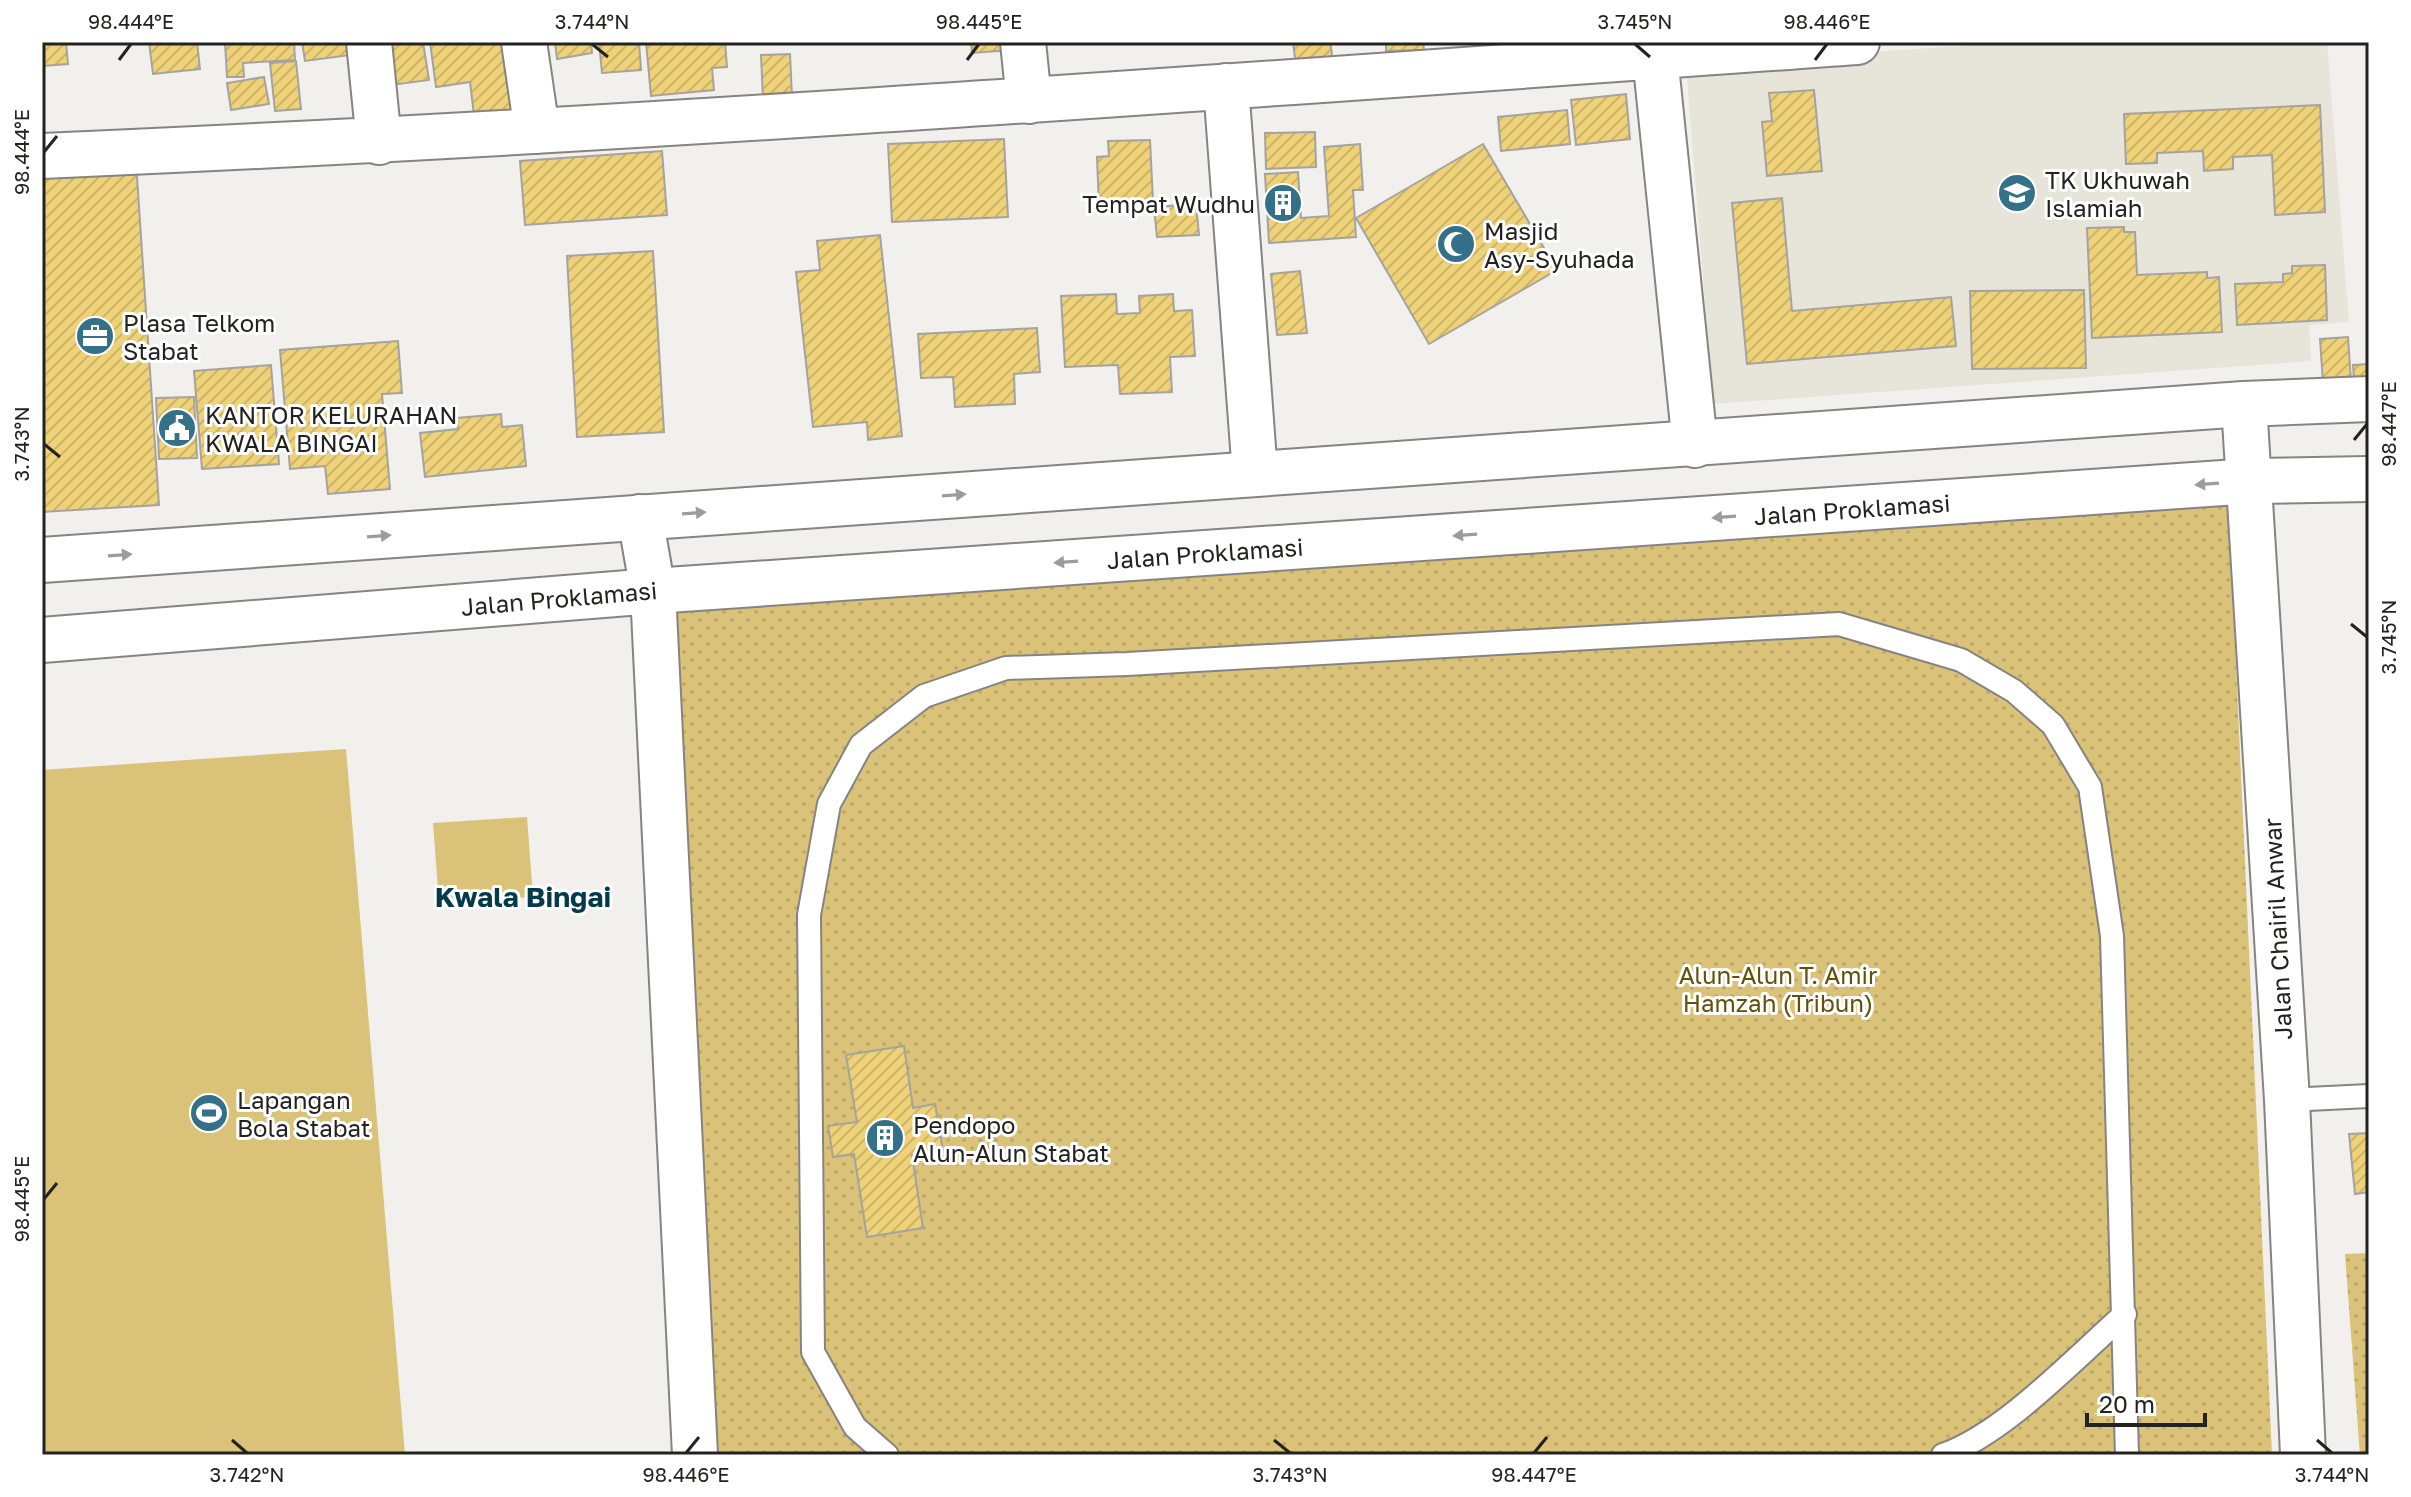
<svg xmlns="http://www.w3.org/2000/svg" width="2411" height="1497" viewBox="0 0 2411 1497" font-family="'Golos Text',sans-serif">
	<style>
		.built { fill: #e7e4d9 }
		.park { fill: url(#park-dots) }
		.garden { fill: #dac279 }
		.building { fill: url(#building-hatch); stroke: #a4a3a0; stroke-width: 2 }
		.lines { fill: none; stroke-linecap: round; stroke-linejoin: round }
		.service-casing { stroke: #858480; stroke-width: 26 }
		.minor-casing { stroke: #858480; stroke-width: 48 }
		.tertiary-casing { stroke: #858480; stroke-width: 48 }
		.service { stroke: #fff; stroke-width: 22 }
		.minor { stroke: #fff; stroke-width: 44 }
		.tertiary { stroke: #fff; stroke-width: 44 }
		.oneway { fill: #9c9c9b }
		.ticks { fill: none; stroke: #222220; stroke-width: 3 }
		.labels { text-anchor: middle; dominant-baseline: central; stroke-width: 6; stroke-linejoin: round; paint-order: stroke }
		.poi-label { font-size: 24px; fill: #222220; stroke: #fff; text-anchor: start }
		.street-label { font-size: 24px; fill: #222220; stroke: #fff }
		.park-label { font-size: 24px; fill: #635006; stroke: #fff }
		.quarter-label { font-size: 28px; font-weight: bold; fill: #033b4b; stroke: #fff }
		.neatline { fill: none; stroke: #222220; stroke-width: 3 }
		.ticks-label { font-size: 20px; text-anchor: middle; fill: #222220 }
	</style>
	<defs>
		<pattern id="park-dots" width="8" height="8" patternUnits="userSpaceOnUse" patternTransform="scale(2)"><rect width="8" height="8" fill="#dac279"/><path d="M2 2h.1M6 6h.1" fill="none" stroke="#bba668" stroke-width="1.8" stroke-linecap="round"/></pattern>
		<pattern id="building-hatch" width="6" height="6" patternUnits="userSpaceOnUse" patternTransform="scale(2)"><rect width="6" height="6" fill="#efd277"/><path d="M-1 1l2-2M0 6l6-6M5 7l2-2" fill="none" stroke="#cdb467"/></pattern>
	</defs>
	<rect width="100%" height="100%" fill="#f1f0ec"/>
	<!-- built -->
	<path class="built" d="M2016,42H2327L2349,322L2309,325L2311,361L1713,404L1686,65Z"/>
	<!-- park -->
	<path class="park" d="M2228,489L2272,1455H705L662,599Z
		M2369,1253V1455H2360L2345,1254Z"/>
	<!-- garden -->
	<path class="garden" d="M346,749L405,1455H42V770Z
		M527,817L533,897L439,903L433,823Z"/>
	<!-- building -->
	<path class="building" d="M42,42H66L68,64L43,66Z
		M149,42H197L200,69L153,74Z
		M225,42H294L295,60L243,63L244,77H227Z
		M302,42H349L351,55L305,61Z
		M385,42H423L429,80L392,85Z
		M430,42H518L526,108L474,115L470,82L436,87Z
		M555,42H591L592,53L557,59Z
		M599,42H639L641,70L602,73Z
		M646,42H725L727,67L712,68L714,90L651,96Z
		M971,42H1009L1010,50L972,53Z
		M1293,42H1330L1333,61L1296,66Z
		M1386,42H1423L1424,50L1386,51Z
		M790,54L792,97L763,99L761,55Z
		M296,61L301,109L275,111L270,63Z
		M264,77L269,104L231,110L227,83Z
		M1814,90L1822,171L1767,176L1762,122L1772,121L1769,93Z
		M1626,94L1630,139L1576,145L1571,100Z
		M2320,105L2325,212L2275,215L2272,155L2233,157V169L2204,171L2203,151L2157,153V163L2126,164L2124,114Z
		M1567,110L1570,144L1501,151L1498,117Z
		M1315,132L1316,167L1266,169L1265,133Z
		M1004,139L1008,217L892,222L888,144Z
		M1150,140L1153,201L1099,206L1097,157L1109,156L1108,141Z
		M1360,144L1363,190H1353L1356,237L1269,243L1265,174L1298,172L1301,218L1329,216L1324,147Z
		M1483,144L1557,270L1429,344L1356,218Z
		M662,151L667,215L525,225L520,161Z
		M136,162L159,505L42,512V168Z
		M1782,198L1792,311L1951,297L1956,346L1747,364L1732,203Z
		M1196,204L1199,235L1157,237L1154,207Z
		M2124,227V232H2135L2137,275L2207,272V278L2219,277L2222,332L2092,338L2087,228Z
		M880,235L902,436L868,440L867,422L813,427L796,272L820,270L817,241Z
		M653,251L664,432L577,437L567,256Z
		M2325,265L2327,320L2237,325L2235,284L2283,282V274L2292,273V266Z
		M1300,271L1307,333L1277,335L1271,274Z
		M2084,290L2086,368L1972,369L1970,291Z
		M1116,294L1117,314L1140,313L1139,296L1173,294L1174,311L1192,310L1195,356L1170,357L1172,392L1120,394L1118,365L1065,367L1061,296Z
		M1037,328L1040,372L1014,374L1015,404L955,407L953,377L921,378L918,334Z
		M2348,337L2351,381L2323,383L2320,339Z
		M398,341L402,393L382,394L390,489L328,494L325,466L290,469L280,350Z
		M2369,364V393L2355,394L2353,365Z
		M271,365L279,464L202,469L194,371Z
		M194,397L197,458L159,459L156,398Z
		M501,414L502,427L522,425L526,466L425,477L420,433L458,429L457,418Z
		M904,1046L913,1108L935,1104L943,1151L912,1155L923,1228L867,1237L854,1154L833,1157L828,1126L857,1122L846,1055Z
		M2369,1133V1192L2355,1194L2349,1134Z"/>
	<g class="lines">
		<!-- service casing -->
		<g class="service-casing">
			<path id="service" d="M2287,1100L2369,1096
				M887,1455L855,1427L813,1352L809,915L829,804L861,745L924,696L1006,668L1127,664L1839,624L1961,660L2014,691L2053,725L2090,787L2112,936L2127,1455
				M1943,1455C2004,1434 2075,1358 2125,1314"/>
		</g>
		<!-- minor casing -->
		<g class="minor-casing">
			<path id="minor" d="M369,42L379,142
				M524,42L537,131
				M1023,42L1029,101
				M1655,56L1695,445
				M1226,86L1255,474
				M42,156C648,130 1252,85 1857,42
				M2244,404L2287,1100L2303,1455
				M640,517L653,591L695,1455"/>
		</g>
		<!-- tertiary casing -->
		<g class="tertiary-casing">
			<path id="tertiary" d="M42,560L2244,404L2369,399
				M42,640L653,591L2252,481L2369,479"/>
		</g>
		<!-- service -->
		<use href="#service" class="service"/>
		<!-- minor -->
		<use href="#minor" class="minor"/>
		<!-- tertiary -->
		<use href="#tertiary" class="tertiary"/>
	</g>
	<!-- one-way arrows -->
	<defs><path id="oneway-solid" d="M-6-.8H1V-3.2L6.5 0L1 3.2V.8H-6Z" transform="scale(2)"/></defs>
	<g class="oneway">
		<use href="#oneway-solid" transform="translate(2207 484) rotate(176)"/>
		<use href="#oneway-solid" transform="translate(954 495) rotate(-4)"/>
		<use href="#oneway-solid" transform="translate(694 513) rotate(-4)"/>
		<use href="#oneway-solid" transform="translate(1724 517) rotate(176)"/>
		<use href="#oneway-solid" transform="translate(1465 535) rotate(176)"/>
		<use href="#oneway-solid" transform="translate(379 536) rotate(-4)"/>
		<use href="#oneway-solid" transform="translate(120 555) rotate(-4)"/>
		<use href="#oneway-solid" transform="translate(1066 562) rotate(176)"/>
	</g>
	<!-- ticks -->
	<path class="ticks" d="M592,44L608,57M1635,44L1650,57M119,60L131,44M967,60L979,44M1815,60L1827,44M44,152L57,136M2354,440L2367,424M44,444L60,457M2351,624L2367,637M44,1199L57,1183M232,1440L247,1453M1274,1440L1290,1453M2317,1440L2332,1453M686,1453L699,1437M1534,1453L1547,1437"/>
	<!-- icons -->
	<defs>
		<g id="school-disc" transform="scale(2)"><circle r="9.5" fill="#347188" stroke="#fff"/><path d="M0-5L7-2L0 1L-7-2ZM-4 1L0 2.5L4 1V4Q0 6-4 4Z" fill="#fff"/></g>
		<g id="building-disc" transform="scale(2)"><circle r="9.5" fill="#347188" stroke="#fff"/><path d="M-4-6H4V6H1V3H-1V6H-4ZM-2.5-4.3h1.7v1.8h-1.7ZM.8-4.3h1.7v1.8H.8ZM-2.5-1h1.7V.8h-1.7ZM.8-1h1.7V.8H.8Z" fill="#fff"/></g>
		<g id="mosque-disc" transform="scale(2)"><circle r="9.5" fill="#347188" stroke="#fff"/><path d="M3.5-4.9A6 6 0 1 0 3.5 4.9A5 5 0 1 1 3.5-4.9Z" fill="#fff"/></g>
		<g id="office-disc" transform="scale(2)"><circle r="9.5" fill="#347188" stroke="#fff"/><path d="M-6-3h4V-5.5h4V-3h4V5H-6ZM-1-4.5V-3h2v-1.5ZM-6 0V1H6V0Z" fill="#fff"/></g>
		<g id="civic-disc" transform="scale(2)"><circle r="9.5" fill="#347188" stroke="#fff"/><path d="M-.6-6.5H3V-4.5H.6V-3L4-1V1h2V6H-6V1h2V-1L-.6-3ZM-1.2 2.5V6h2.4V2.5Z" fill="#fff"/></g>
		<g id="stadium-disc" transform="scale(2)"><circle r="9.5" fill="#347188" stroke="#fff"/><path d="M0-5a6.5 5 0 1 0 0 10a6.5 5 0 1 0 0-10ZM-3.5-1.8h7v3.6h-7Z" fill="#fff"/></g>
	</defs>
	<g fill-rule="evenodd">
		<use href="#school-disc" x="2017" y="193"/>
		<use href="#building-disc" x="1283" y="203"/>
		<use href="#mosque-disc" x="1456" y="244"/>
		<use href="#office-disc" x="95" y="336"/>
		<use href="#civic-disc" x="177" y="428"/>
		<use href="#stadium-disc" x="209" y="1113"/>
		<use href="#building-disc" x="885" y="1138"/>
	</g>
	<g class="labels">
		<!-- poi labels -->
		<g class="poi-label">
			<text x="2045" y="179">TK Ukhuwah<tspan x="2045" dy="28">Islamiah</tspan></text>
			<text x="1255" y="203" text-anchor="end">Tempat Wudhu</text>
			<text x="1484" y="230">Masjid<tspan x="1484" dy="28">Asy-Syuhada</tspan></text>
			<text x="123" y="322">Plasa Telkom<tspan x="123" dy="28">Stabat</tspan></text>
			<text x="205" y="414">KANTOR KELURAHAN<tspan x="205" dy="28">KWALA BINGAI</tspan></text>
			<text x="237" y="1099">Lapangan<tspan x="237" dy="28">Bola Stabat</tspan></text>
			<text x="913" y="1124">Pendopo<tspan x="913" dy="28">Alun-Alun Stabat</tspan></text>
		</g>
		<!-- street labels -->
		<g class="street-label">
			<text transform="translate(1852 509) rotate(-4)">Jalan Proklamasi</text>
			<text transform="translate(1205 553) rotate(-4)">Jalan Proklamasi</text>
			<text transform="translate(559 598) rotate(-5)">Jalan Proklamasi</text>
			<text transform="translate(2277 929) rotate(-93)">Jalan Chairil Anwar</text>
		</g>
		<!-- park labels -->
		<g class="park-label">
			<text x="1778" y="974">Alun-Alun T. Amir<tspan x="1778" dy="28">Hamzah (Tribun)</tspan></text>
		</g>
		<!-- quarter labels -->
		<g class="quarter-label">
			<text x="523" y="896">Kwala Bingai</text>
		</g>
	</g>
	<!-- border -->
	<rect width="2411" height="1497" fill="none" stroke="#ffffff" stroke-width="88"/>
	<!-- scale -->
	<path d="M2087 1413v12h118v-12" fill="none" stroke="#222220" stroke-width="4"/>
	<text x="2099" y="1413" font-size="24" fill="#222220" stroke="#ffffff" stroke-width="6" paint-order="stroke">20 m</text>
	<rect x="44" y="44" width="2323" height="1409" class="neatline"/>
	<g class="ticks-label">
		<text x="131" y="29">98.444°E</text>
		<text x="592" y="29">3.744°N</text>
		<text x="979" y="29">98.445°E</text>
		<text x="1635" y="29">3.745°N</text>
		<text x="1827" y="29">98.446°E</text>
		<text transform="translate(22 152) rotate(-90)" y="7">98.444°E</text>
		<text transform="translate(2389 424) rotate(-90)" y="7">98.447°E</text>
		<text transform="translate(22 444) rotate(-90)" y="7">3.743°N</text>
		<text transform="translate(2389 637) rotate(-90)" y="7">3.745°N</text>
		<text transform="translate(22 1199) rotate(-90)" y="7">98.445°E</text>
		<text x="247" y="1482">3.742°N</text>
		<text x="686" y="1482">98.446°E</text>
		<text x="1290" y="1482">3.743°N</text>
		<text x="1534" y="1482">98.447°E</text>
		<text x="2332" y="1482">3.744°N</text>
	</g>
</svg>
